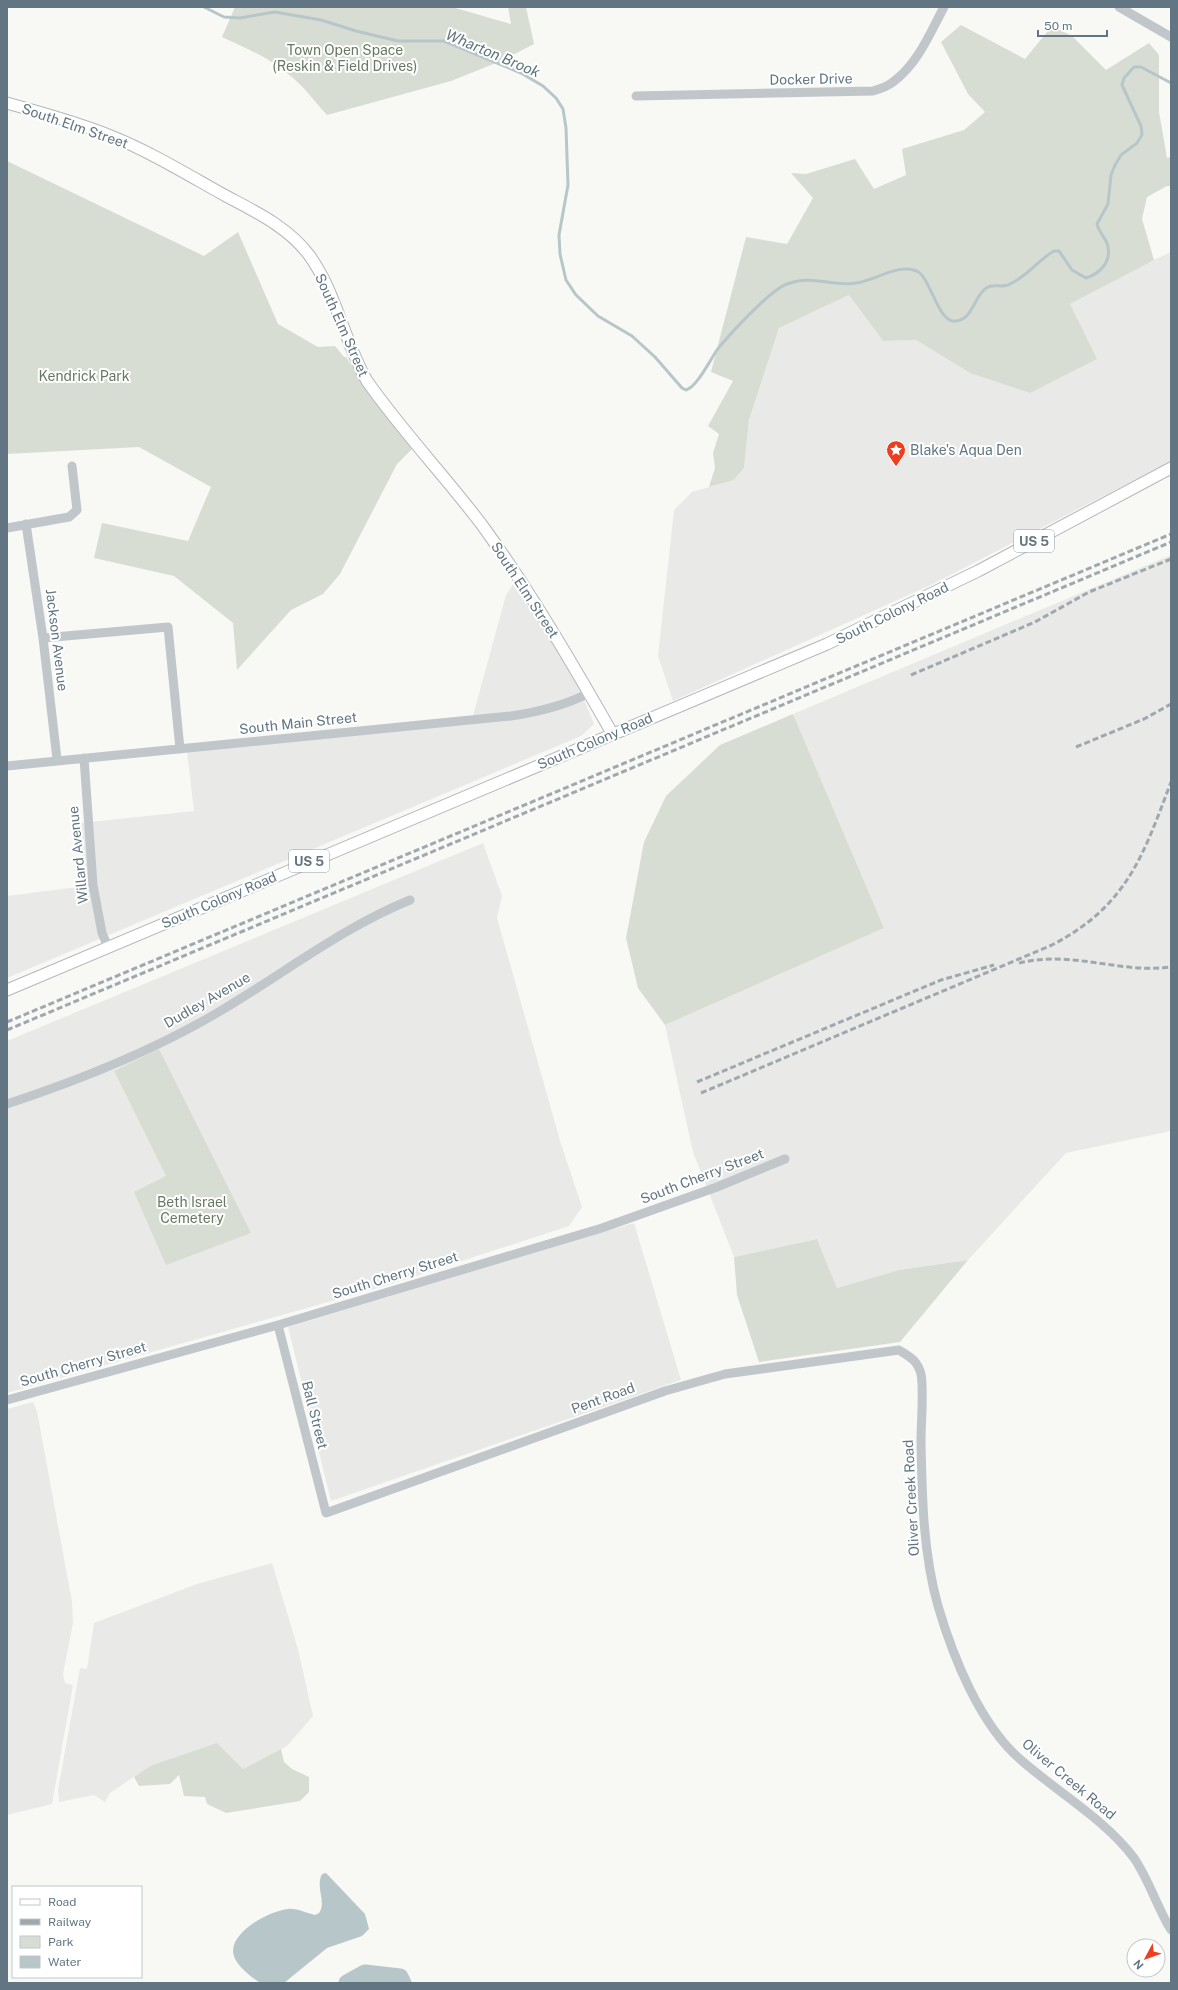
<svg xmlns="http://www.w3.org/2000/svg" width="1178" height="1990" viewBox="0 0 1178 1990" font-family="'Public Sans',sans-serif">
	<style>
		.built { fill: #e9e9e8; fill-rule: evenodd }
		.green { fill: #d8ddd4 }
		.water { fill: #b7c6c9 }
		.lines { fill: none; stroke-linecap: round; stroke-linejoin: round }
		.stream { stroke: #b7c6c9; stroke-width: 3 }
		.river { stroke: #b7c6c9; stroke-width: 17 }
		.major-casing { stroke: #b1b8bc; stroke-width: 13 }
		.minor { stroke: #c0c6c9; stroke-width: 9 }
		.major { stroke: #fff; stroke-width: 11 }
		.rail { stroke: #9fa8ae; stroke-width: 3; stroke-dasharray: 6 3; stroke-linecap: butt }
		.labels { text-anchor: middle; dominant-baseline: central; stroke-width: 4; stroke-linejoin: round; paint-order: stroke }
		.shield { fill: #fff; stroke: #909fa8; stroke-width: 1 }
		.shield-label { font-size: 13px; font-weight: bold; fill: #617682 }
		.park-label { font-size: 14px; fill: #677960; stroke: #fff }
		.street-label { font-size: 14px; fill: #617682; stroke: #fff }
		.poi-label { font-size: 14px; fill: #617682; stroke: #fff; text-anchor: start }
		.water-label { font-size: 15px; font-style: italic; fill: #5c767c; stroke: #fff }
	</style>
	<rect width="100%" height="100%" fill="#f8f8f5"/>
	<!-- built -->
	<path class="built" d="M1171,252V461L933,584L673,701L658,656L674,510L692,492L734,480L744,468L749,420L779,328L849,295L883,341L916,340L970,373L1070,304L1140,266Z
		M1171,555V1131L1066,1153L968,1260L899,1270L837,1288L817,1239L734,1257L693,1152L665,1025L884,928L793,714Z
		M514,583L576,680L594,724L581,736L7,978V896L86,886L81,823L194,811L187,752L471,723L506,595Z
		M483,843L502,896L497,918L561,1144L582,1207L569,1226L388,1285L7,1393V1041ZM114,1071L251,1233L166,1176Z
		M634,1223L681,1380L331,1501L288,1327Z
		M33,1402L37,1411L72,1602L73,1623L63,1674L65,1683L73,1685L52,1804L7,1815V1409Z
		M272,1563L298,1649L313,1716L287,1746L243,1769L232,1759L183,1756L150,1766L110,1793L105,1802L94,1795L59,1802L58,1790L80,1668L87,1669L94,1623L197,1584Z"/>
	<!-- green -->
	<path class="green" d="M235,7H452L511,24L508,7H526L534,44L501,61L451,81L327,115C314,101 303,85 287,73C268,57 245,48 222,37Z
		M961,25L1025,59L1052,26L1072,36L1106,70L1149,43L1159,55V112L1167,158L1171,157V186H1167L1147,197L1142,219L1154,260L1070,304L1097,359L1030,393L970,373L916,340L883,341L849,295L779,328L749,420L744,468L734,480L709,487L715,468L713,453L719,434L708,426L733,381L711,372L746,237L787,244L813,198L791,173L806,174L855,159L874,189L906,175L902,149L964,130L985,112L968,94L941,42Z
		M7,161L204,256L238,232L278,324L318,347L335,346L344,357H346L375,402L412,449L397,464L340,574L323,594L291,610L237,670L233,623L174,576L94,558L102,523L188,541L211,487L139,447L7,454Z
		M793,714L884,928L665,1025L638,988L626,938L644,842L666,796L720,745Z
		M159,1049L251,1233L166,1265L134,1192L166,1176L114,1071Z
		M817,1239L837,1288L899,1270L968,1260L900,1342L759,1362L737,1295L734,1257Z
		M217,1743L243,1769L281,1749L284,1762L292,1769L309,1777V1792L300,1801L226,1813L207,1804L205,1797L184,1796L179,1775L170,1784L139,1786L134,1777L150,1766Z"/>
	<!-- water -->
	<path class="water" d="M326,1873L365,1914L369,1929L362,1936L327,1948L284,1983H260C253,1978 242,1970 237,1962C219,1937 268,1911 288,1909C298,1908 305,1913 315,1915L319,1913C327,1902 315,1888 322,1874Z"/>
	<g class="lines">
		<!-- stream -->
		<path class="stream" d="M204,7L224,17L240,18L275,12L321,20L356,31L398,41H444L521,73L543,86L556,98L563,109L566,128L568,185L559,235L560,254L566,280L576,295L598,316L632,336L655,357L682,388L686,390C697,387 710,360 717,350C729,335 770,290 787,284C812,274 832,287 856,283C875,281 897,263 917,271C931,278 938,324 956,321C972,319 973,301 983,291C990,282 999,288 1008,285C1026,278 1038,260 1054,251H1059L1072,270L1086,278C1099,274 1111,263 1108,247C1107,239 1099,233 1097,224L1108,204L1111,175L1115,165L1121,155L1137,143L1142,135L1141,126L1122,85L1124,78L1134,67H1141L1171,83"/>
		<!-- river -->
		<path class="river" d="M347,1983L365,1973L400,1977L403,1983"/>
		<!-- major casing -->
		<g class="major-casing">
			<path id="major" d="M7,103C42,113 77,122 111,136C151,152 188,175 226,196C256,212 288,227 309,255C336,292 344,341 367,381C402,431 445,476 482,525C530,591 572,663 612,733
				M7,990L827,644L978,571L1171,468"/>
		</g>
		<!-- minor -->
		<path class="minor" d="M1119,7L1171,37
			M636,96L873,91C880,89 888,86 893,82C918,64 930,33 944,7
			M26,524L43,638L57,759
			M7,528L69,517L77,510L72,466
			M43,638L168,627L180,749
			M84,758L93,885L102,933L108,947
			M7,766L511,716C538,712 564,706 589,693
			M7,1104C80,1080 151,1052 217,1013C282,975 341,928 410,900
			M278,1325L326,1513L665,1391L725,1374L899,1350C910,1357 917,1360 921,1374C924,1389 921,1424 921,1441C922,1496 923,1553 938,1606C953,1657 980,1725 1021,1760C1056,1791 1106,1820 1134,1858C1149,1880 1157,1907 1171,1930
			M7,1400L278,1325L602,1228L717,1187L785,1159"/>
		<!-- major -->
		<use href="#major" class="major"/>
		<!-- rail -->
		<path class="rail" d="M911,675L1035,622L1089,592L1171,559
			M1076,747L1144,719L1171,704
			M1019,963C1073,950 1120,974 1171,967
			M7,1022L1171,534
			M7,1030L1171,542
			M697,1082L941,980L994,965
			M701,1093L1052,945C1127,906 1143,856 1171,782"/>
	</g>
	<!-- icons -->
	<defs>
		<g id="sight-pin" transform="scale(1)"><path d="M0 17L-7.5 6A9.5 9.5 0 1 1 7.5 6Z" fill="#ed3e20" stroke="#fff"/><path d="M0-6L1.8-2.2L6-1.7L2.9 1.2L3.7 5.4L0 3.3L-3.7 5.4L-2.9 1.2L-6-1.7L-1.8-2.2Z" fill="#fff"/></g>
	</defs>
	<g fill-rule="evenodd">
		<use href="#sight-pin" x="896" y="450"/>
	</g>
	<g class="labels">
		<!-- shield labels -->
		<g class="shield">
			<rect x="1014" y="530" width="40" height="22" rx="3"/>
			<rect x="289" y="850" width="40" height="22" rx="3"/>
		</g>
		<g class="shield-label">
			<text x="1034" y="541">US 5</text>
			<text x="309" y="861">US 5</text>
		</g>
		<!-- park labels -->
		<g class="park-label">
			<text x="345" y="50">Town Open Space<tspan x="345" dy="16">(Reskin &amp; Field Drives)</tspan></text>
			<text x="84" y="376">Kendrick Park</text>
			<text x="192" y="1202">Beth Israel<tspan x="192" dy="16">Cemetery</tspan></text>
		</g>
		<!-- street labels -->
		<g class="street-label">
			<text transform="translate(811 79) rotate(-1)">Docker Drive</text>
			<text transform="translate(75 126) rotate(19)">South Elm Street</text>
			<text transform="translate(342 325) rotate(66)">South Elm Street</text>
			<text transform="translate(525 590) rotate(57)">South Elm Street</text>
			<text transform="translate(892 613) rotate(-26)">South Colony Road</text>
			<text transform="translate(57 640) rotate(83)">Jackson Avenue</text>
			<text transform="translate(298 723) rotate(-6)">South Main Street</text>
			<text transform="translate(595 741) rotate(-23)">South Colony Road</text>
			<text transform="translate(78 855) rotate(-96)">Willard Avenue</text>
			<text transform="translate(219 900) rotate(-23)">South Colony Road</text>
			<text transform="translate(207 1000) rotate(-30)">Dudley Avenue</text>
			<text transform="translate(702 1176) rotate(-21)">South Cherry Street</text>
			<text transform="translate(395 1275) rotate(-17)">South Cherry Street</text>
			<text transform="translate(83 1364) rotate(-16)">South Cherry Street</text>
			<text transform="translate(603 1398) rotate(-20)">Pent Road</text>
			<text transform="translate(315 1415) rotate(76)">Ball Street</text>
			<text transform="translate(911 1498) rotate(-93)">Oliver Creek Road</text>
			<text transform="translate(1069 1779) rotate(40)">Oliver Creek Road</text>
		</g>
		<!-- poi labels -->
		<g class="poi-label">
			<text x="910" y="450">Blake's Aqua Den</text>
		</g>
		<!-- water labels -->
		<g class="water-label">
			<text transform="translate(493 53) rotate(23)">Wharton Brook</text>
		</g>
	</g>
	<!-- border -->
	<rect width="1178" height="1990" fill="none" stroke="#617682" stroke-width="16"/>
	<!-- legend -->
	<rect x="12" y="1886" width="130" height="92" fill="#ffffff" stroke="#c0c8cd"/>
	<rect x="20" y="1899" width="20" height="6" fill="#ffffff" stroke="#c0c8cd"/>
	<text x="48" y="1906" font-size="12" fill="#617682">Road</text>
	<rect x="20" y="1919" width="20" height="6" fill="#9fa8ae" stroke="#c0c8cd"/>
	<text x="48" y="1926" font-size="12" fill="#617682">Railway</text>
	<rect x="20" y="1936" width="20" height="12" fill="#d8ddd4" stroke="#c0c8cd"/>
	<text x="48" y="1946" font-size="12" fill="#617682">Park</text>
	<rect x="20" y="1956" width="20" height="12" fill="#b7c6c9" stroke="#c0c8cd"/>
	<text x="48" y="1966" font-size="12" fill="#617682">Water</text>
	<!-- north arrow -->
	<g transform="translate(1146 1958) rotate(229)"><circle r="19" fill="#ffffff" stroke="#c0c8cd"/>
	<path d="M0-3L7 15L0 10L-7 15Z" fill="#ed3e20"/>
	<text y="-6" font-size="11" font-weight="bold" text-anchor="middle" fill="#617682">N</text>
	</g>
	<!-- scale -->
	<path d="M1038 30v6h69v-6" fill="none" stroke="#617682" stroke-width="2"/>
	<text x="1044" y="30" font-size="12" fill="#617682" stroke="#ffffff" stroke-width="3" paint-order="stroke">50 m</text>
</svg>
